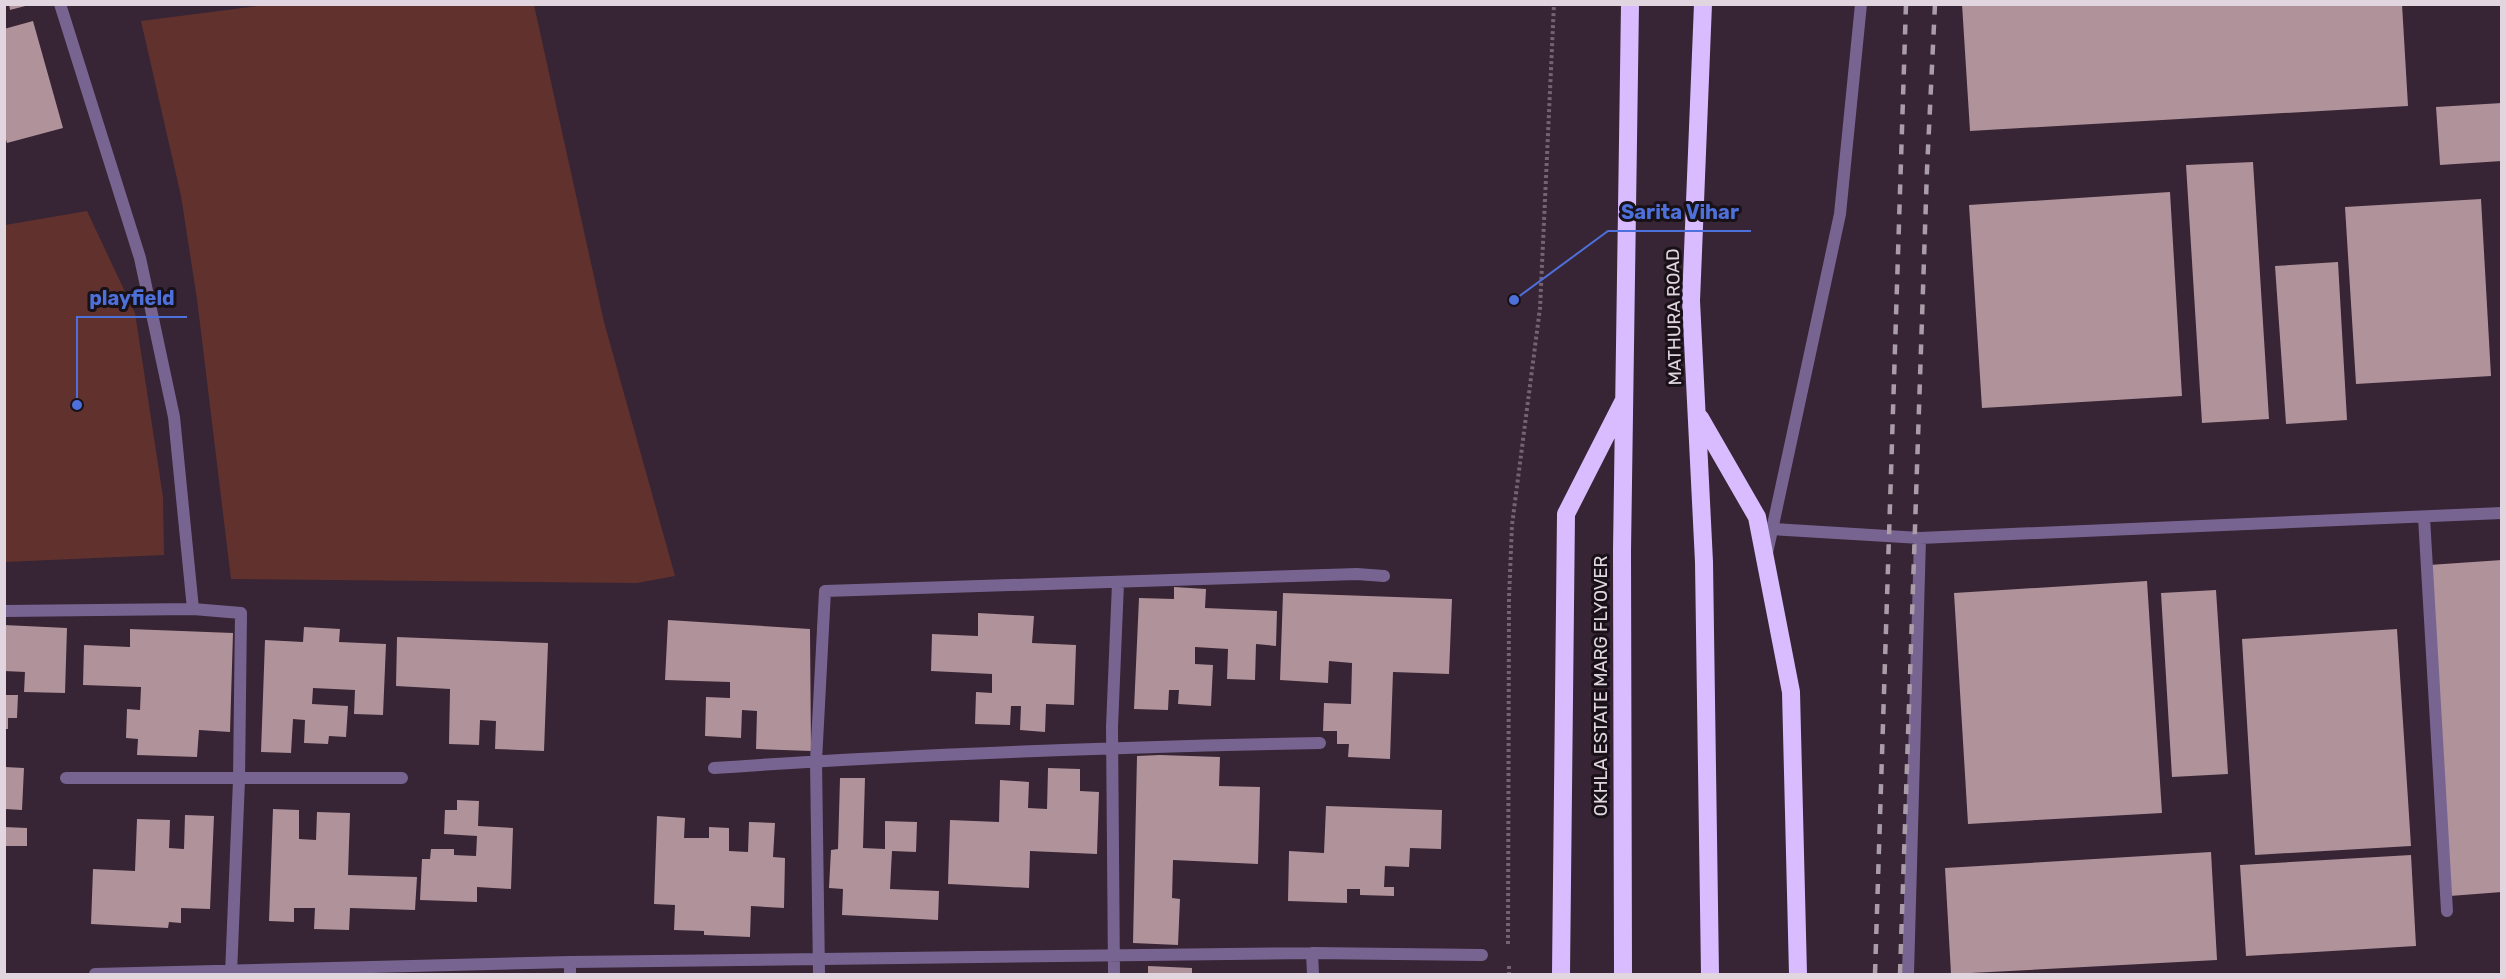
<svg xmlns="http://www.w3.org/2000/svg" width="2506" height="979" viewBox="0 0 2506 979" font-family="Rubik,sans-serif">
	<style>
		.green { fill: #61322d }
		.building { fill: #b0929a }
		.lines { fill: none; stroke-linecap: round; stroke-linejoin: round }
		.path { stroke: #746371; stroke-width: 4; stroke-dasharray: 3 3; stroke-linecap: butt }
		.lane { stroke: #786491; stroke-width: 12 }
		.street { stroke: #786491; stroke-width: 12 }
		.highway { stroke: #d9bcff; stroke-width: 18 }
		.rail { stroke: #aa9ca8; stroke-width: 4.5; stroke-dasharray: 10 10; stroke-linecap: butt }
		.labels { text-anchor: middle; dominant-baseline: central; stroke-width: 6; stroke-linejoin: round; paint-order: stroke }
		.street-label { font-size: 18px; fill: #e1d5df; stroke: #191118 }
		.leader { fill: none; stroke: #4e70da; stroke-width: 2 }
		.callout-dot { fill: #4e70da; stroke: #191118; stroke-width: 2 }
		.callout-label { font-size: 20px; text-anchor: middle; font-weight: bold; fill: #4e70da; stroke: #191118; stroke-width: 6; stroke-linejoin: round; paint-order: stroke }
	</style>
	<rect width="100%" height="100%" fill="#372434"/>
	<!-- green -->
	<path class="green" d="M266,5H534L604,322L675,576L637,583L231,579L197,299L181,196L141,21Z
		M87,211L135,313L163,497L164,555L5,562V225Z"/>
	<!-- building -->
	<path class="building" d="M9,4H29V5L10,10Z
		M1962,4H2402L2408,106L1970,131Z
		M33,21L63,128L7,143L4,133V29Z
		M2502,103V161L2440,165L2436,107Z
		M2253,162L2269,419L2202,423L2186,165Z
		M2170,192L2182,396L1982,408L1969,205Z
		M2481,199L2491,376L2356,384L2345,207Z
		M2338,262L2347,420L2286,424L2275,266Z
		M2502,560V892L2450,896L2429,565Z
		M2147,581L2162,813L1968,824L1954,593Z
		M1174,587L1206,589L1205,608L1277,611L1276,646L1256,644L1255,680L1227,679L1228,649L1195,647V664L1213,665L1211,706L1178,704L1179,690H1169L1168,710L1134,709L1139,598L1174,599Z
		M2216,590L2228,774L2172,777L2161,593Z
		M1283,593L1452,599L1449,674L1393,672L1390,759L1348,757L1349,744H1337V731H1323L1324,703L1351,704L1352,663L1329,661L1328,683L1280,680Z
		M978,613L1034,616L1032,643L1076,645L1074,705L1046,704L1045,732L1020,730L1021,706H1011L1010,725L975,724L976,692L992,693V674L931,671L932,634L978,636Z
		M668,620L810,629L811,751L756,749L757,711L742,710L741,738L705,736L706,697L730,698V682L665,680Z
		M4,625L67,628L65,693L24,692L25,672L4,671Z
		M304,627L340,629L339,642L386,644L383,715L354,714L355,690L313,688L312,704L348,706L346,737L329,736L328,744L304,743L305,720L293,719L291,753L261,752L265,640L303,642Z
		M130,629L233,633L230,732L199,730L197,757L137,755L138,739L126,738L127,709L140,710L141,687L83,685L84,645L130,647Z
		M2397,629L2411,846L2255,855L2242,639Z
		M397,637L548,643L544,751L495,749L496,721L480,720L479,745L449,744L450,689L396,686Z
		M4,695H18L17,718H8V729H4Z
		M1160,755L1220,757L1219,786L1260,787L1258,864L1173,860L1172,898L1180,899L1178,945L1133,943L1137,756Z
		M5,767L24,768L22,810L5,809Z
		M1048,768L1080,769V791L1099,792L1097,854L1030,851L1029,888L948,884L950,820L999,822L1000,780L1029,782L1028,808L1047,809Z
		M840,778H865L863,848L885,849V821L917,822L916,852L892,851L890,889L939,891L938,920L842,915L843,889L829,888L831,850L838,849Z
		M457,800L479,801L478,826L513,828L511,889L477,887V902L420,900L422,859H430L431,849H454V855L476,856L477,836L444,834L445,810H457Z
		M1326,806L1442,810L1441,849L1410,848L1409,867L1385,866L1384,887H1394V896L1360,895V889H1347V903L1288,901L1289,851L1324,853Z
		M273,809L299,810V839L316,840L317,812L350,813L348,875L417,877L415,910L350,908L349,930L314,929L315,908H294V922L269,921Z
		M185,815L214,816L210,909L181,908V923L169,922L168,928L91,924L93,869L135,871L137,819L170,820L169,848L184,849Z
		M657,816L685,818L684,838H709V827L729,828V851L748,852L749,822L775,823L773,857L785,858L784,908L751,906L750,937L704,935V931L674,930L675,905L654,904Z
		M4,827L27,828V846H4Z
		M2211,852L2217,960L1951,974L1945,868Z
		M2411,855L2416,946L2246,956L2240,865Z
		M1148,966L1192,968V974H1148Z"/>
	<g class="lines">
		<!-- path -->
		<path class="path" d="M1508,944L1509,598L1512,525L1540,308L1554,4
			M1509,966V974"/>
		<!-- lane -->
		<path class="lane" d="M2424,517L2447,911
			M1772,529L1920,538L1908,974
			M1920,538L2502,513"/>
		<!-- street -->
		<path class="street" d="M60,4L140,258L174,417L193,609
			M1767,553L1840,214L1861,4
			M4,611L193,609L241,613L239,780L231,974
			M714,768C915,754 1117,747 1320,743
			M66,778H402
			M1312,953L1313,974
			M570,962V974
			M95,974L570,962L1312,953L1482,955
			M819,974L816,761L825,591L1357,574L1384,576
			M1114,974L1112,727L1118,583"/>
		<!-- highway -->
		<path class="highway" d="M1703,4L1691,301L1704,562L1710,974
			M1700,418L1757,517L1791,692L1798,974
			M1561,974L1566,514L1623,402
			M1623,974L1622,551L1630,4"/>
		<!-- rail -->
		<path class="rail" d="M1875,974L1906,4
			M1900,974L1927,170L1935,4"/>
	</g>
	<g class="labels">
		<!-- street labels -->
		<g class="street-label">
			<text transform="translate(1674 317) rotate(-91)">MATHURA ROAD</text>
			<text transform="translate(1601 686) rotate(-90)">OKHLA ESTATE MARG FLYOVER</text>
		</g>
	</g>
	<!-- callouts -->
	<path class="leader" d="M1514 300L1608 231H1751M77 405L77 317H187"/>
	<g class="callout-dot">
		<circle cx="1514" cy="300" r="6"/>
		<circle cx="77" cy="405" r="6"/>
	</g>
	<g class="callout-label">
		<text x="1680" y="219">Sarita Vihar</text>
		<text x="132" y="305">playfield</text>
	</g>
	<!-- border -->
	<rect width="2506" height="979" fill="none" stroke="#e1d5df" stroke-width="12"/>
</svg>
